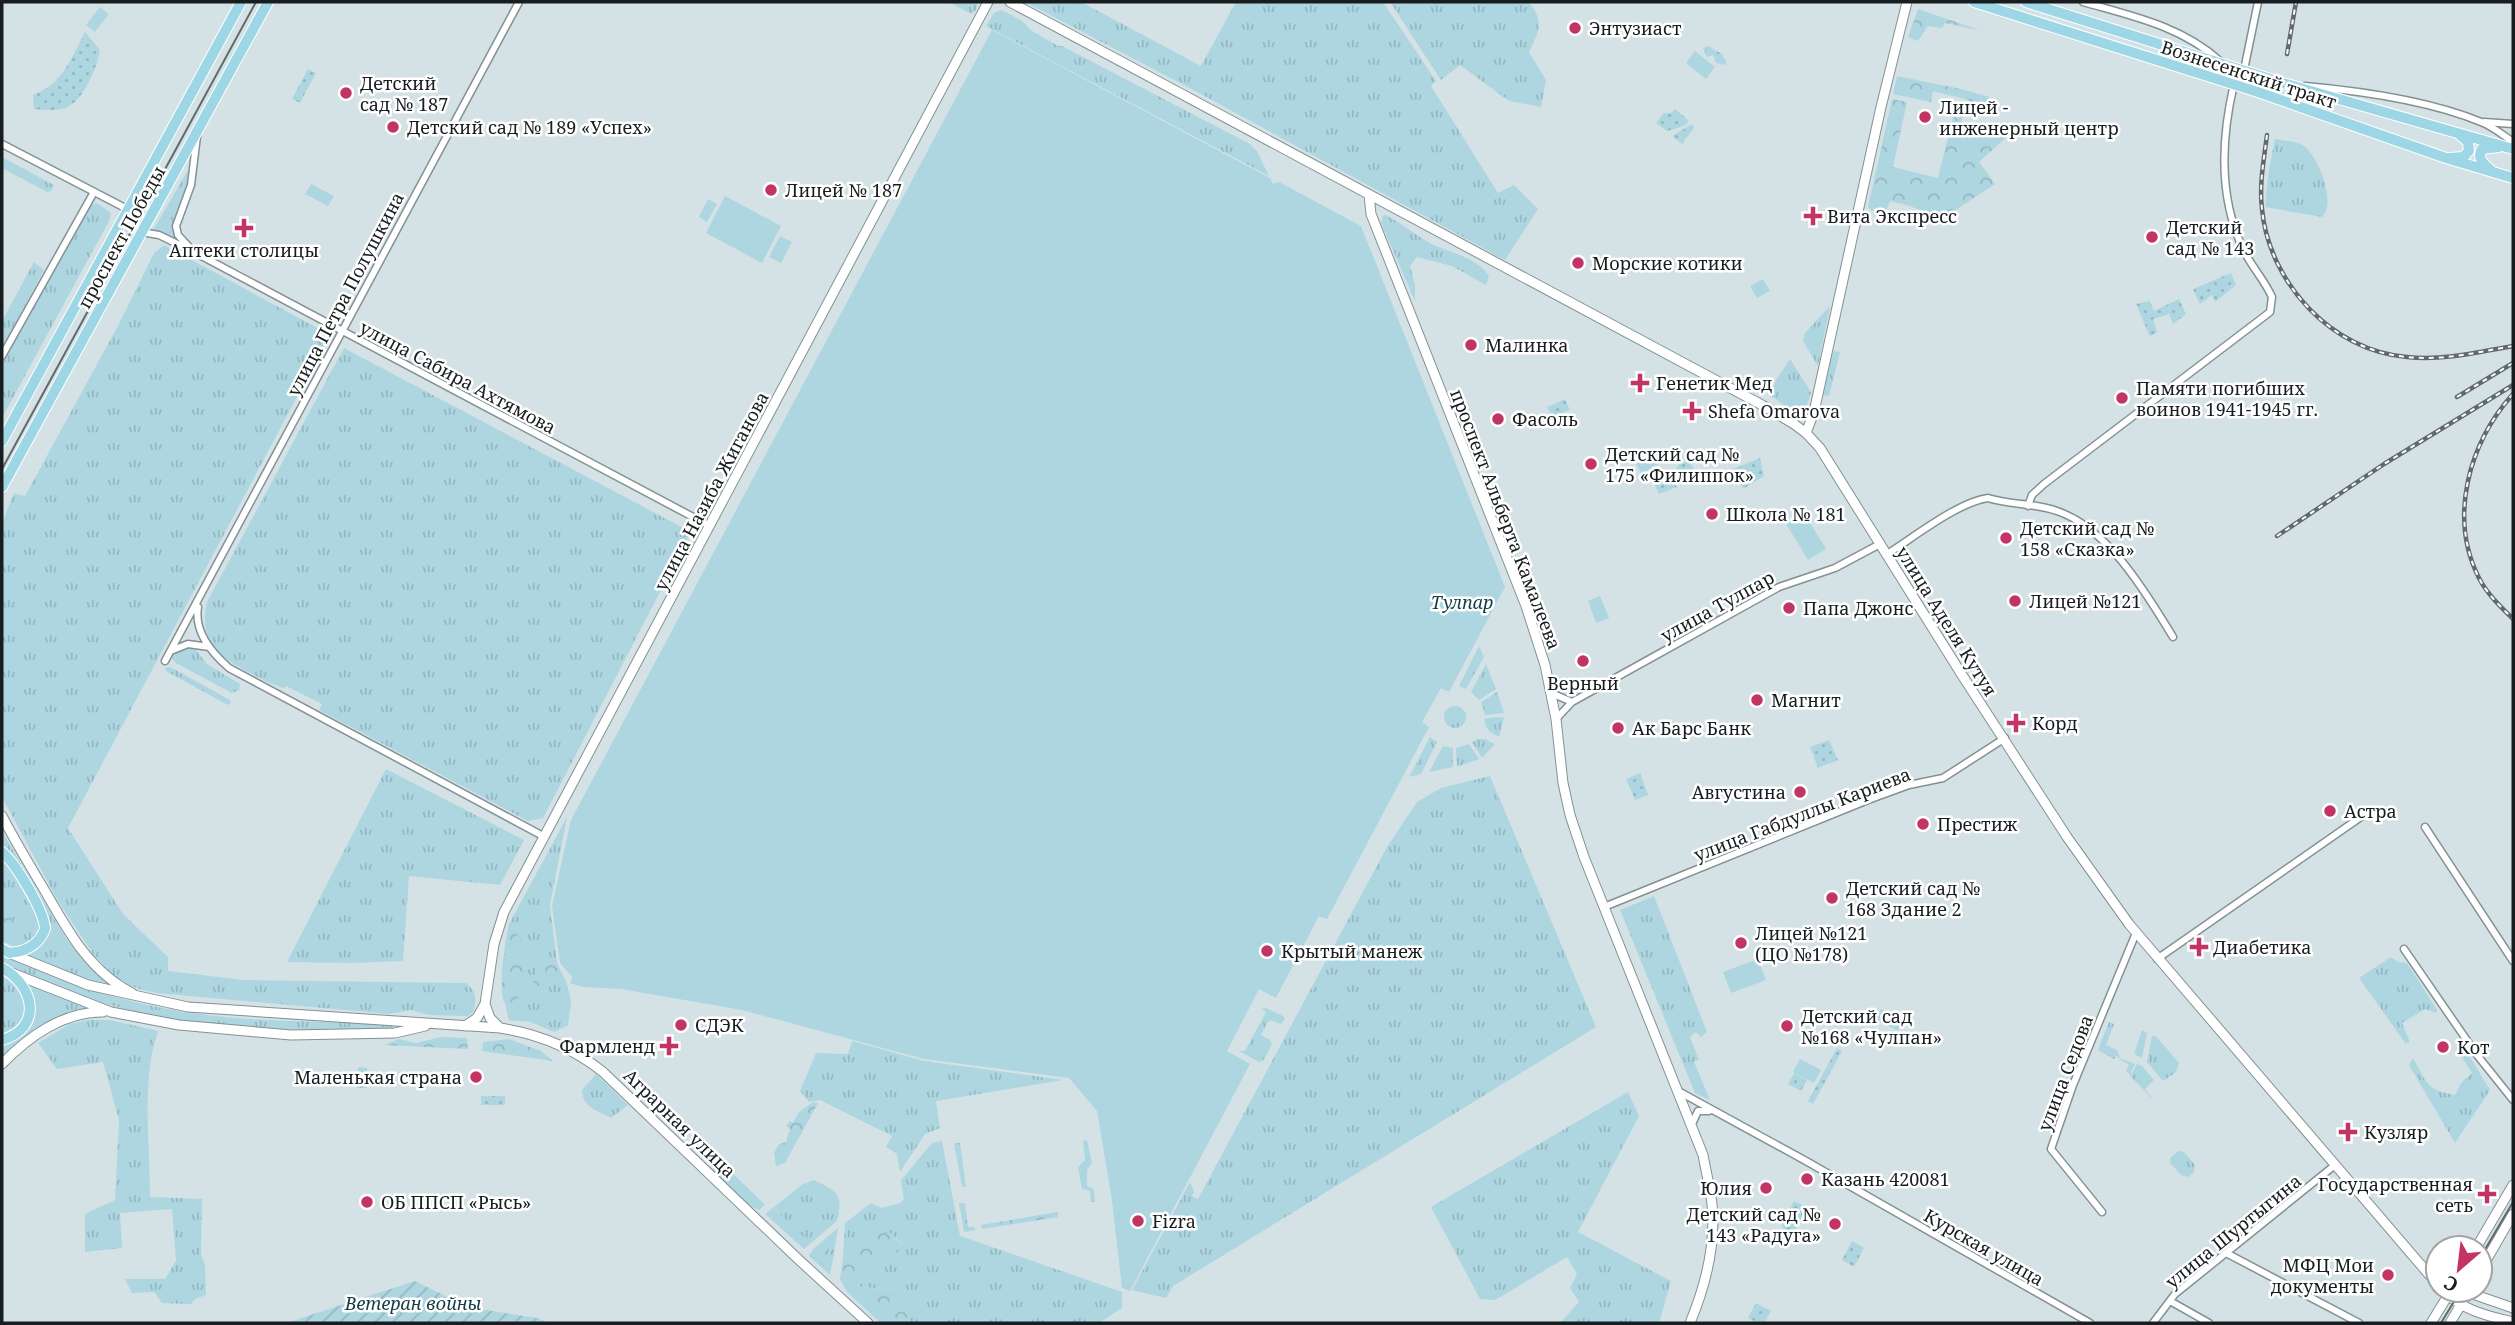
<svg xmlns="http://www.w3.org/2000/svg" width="2515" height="1325" viewBox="0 0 2515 1325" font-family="'Noto Serif',serif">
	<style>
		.grass { fill: url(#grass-tufts) }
		.forest { fill: url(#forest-crowns) }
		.park { fill: url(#park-dots) }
		.garden { fill: url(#garden-furrows) }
		.pitch { fill: #add6e1 }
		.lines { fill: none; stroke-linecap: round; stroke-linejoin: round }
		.street-casing { stroke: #839194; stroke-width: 9 }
		.secondary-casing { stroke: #839194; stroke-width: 11 }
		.primary-casing { stroke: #fff; stroke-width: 12 }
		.street { stroke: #fff; stroke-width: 6 }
		.secondary { stroke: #fff; stroke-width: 9 }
		.primary { stroke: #9dd7e5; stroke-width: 10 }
		.tram { stroke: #61696c; stroke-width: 2 }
		.rail-casing { stroke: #61696c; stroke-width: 4.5 }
		.rail { stroke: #fff; stroke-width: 2; stroke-dasharray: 5; stroke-linecap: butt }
		.poi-dot { fill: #c13463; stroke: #fff; stroke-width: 2.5 }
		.labels { text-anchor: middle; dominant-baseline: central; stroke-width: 5; stroke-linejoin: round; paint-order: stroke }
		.poi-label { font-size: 18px; fill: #181d1f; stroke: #fff; text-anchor: start }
		.street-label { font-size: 18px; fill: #181d1f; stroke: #fff }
		.park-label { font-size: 18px; font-style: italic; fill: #153d47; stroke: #fff }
	</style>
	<defs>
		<pattern id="grass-tufts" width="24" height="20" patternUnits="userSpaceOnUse" patternTransform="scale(1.75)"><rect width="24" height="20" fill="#add6e1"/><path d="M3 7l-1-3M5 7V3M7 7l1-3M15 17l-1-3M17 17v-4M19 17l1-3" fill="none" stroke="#94b7c1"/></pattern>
		<pattern id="forest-crowns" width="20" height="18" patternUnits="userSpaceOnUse" patternTransform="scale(1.75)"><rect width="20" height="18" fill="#add6e1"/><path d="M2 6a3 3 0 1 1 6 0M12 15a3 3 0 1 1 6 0" fill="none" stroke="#94b7c1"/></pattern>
		<pattern id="park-dots" width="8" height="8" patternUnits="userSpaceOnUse" patternTransform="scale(1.75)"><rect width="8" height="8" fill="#add6e1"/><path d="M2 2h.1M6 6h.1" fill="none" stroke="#94b7c1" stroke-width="1.8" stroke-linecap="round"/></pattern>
		<pattern id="garden-furrows" width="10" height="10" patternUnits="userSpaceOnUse" patternTransform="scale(1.75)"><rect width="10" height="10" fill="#add6e1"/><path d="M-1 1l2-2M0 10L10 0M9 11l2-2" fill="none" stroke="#94b7c1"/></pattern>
	</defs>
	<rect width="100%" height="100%" fill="#d4e2e6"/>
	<!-- grass -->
	<path class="grass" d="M949,2H978L976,10L971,14Z
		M1025,2H1081L1201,66L1236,2H1383L1436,81L1431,86L1498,193L1514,185L1538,209L1505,260L1199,93Z
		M1390,2H1529C1545,23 1539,31 1529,52L1546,80L1541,107L1509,101L1460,65L1441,80Z
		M1001,10L1021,20L1032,31L1058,46H1062L1250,144L1257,151L1269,176L986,26L994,13Z
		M2275,139C2284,141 2297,141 2303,145C2318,156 2337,202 2322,217L2265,207L2269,169Z
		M2,157L54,185L51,191L47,192L2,168Z
		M191,165C190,174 190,185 188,194C182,212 166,223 179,242L152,232Z
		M97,203L111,213L109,221L2,418V364L91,205Z
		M1386,215C1401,223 1414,234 1428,242C1448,253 1476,256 1489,276L1486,285L1452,266L1417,257L1410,266L1415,285V301L1381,223L1383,216Z
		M164,245L323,331L324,346L68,828L123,914L168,957V971L244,980L466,983C477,992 476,998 474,1011L468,1016L429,1015L411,1010L389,1014L157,993L139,989L116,978L93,954L58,901L2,797V523L14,493L25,496L120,322L154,253Z
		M34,262L44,270L2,347V321Z
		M1830,306L1818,366L1803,341L1805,333Z
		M344,348L691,532L543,818L528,821L319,710L322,704L286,686L284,688C271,685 260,678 248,672C216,655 199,641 207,602Z
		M1833,351L1840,352L1829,396L1823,395Z
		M1790,359L1811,392L1804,415L1799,416L1770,395L1776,380Z
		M1479,646L1484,657L1466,689L1459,686Z
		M185,647L196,650L207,664L240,684L239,690L232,693L176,663L172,659C173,651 178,650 185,647Z
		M1486,664L1496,689L1479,700L1471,692Z
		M170,667L230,700L231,703L228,705L166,671L165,668Z
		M1497,692L1504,713L1485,715L1481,702Z
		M1444 717a11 11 0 1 1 22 0a11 11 0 1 1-22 0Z
		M1504,717L1499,737C1490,732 1484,729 1485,718Z
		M1430,737L1437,742L1421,774L1409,777Z
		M1477,739H1485L1495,744L1482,758L1472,742Z
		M1469,744L1479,759L1457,767L1456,748Z
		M1443,746L1453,748V767L1429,772Z
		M386,769L524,840L500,885L409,876L403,961L351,963L287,962Z
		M1490,776L1596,1027L1173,1286L1166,1298L1132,1290L1190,1182L1194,1192L1192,1196L1198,1199L1387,847L1417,802L1441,788Z
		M567,817L550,905L557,963L567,984L571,1001L568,1025L554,1032L531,1022L509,1020L502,992L505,944L509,924Z
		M2,831L67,940L86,964L114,989L74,977L24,956L43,942L49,930L2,847Z
		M2,857L7,863L34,911L41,929L37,938L19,949L2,941Z
		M1654,896L1707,1032L1701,1037L1696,1032L1690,1037L1699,1060L1694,1062L1710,1100L1695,1093L1620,910Z
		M2,954C60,982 121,1002 185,1012C254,1023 324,1021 394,1024L393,1030C254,1031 129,1029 2,963Z
		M2391,957L2398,962L2407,963L2437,1010L2436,1013L2425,1009L2402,1023L2410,1042L2406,1044L2359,978Z
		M2,976C34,993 33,1020 2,1038Z
		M21,980L91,1007C59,1014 24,1032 2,1057V1043L28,1026Z
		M1266,1008L1283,1016L1285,1019L1281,1024L1269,1020L1261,1035L1270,1040L1272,1044L1263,1061L1259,1062L1239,1051H1245L1266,1012L1261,1009Z
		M88,1020H110L158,1031C141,1078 150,1146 150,1197L202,1199L201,1255L205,1265L206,1295L195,1299L191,1304L162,1303L154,1292L132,1293L125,1279H165L176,1261L172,1209L120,1213L122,1248L85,1252V1214L115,1200L119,1120L103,1062L57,1069L38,1043L70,1024Z
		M2109,1022L2114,1024L2106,1045L2117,1050L2120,1058L2135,1064L2130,1074L2126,1071L2129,1065L2116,1056L2114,1059L2098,1050Z
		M2142,1030L2147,1033L2142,1058L2134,1054Z
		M2152,1036H2156L2179,1063L2176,1072L2165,1080H2162L2147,1062Z
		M852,1041L924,1061L1063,1080L936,1101L940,1128L925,1134L900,1172L897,1154L886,1147L892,1136L820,1100L809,1102L800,1091L816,1053L848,1054Z
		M2464,1047L2490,1090L2455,1143L2409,1065L2413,1058C2427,1083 2426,1090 2455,1095L2461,1083L2472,1073L2458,1051Z
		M2137,1064L2142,1066L2154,1080L2145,1089L2154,1100L2130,1076Z
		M596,1074L628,1105L611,1118C598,1111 582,1107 582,1090Z
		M1628,1092L1639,1116L1578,1232L1671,1281L1659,1323H1560L1579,1302L1570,1288L1577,1274L1567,1257L1495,1300L1480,1299L1431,1207Z
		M942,1141L960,1236L1122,1292V1308L1099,1323H909L901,1290L870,1288L859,1282L872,1267L884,1247L897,1253L902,1244L890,1233L864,1264L863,1270L849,1257L843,1258L845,1223L871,1203L882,1208L900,1203L904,1199L901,1180L932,1143Z
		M2179,1151L2184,1152L2195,1165L2194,1172L2188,1177L2181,1175L2170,1163V1158Z
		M814,1180C837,1192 844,1193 837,1221L804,1249L809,1243L774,1209L765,1214L803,1184Z
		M838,1228L833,1260L825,1242L814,1248Z"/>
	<!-- forest -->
	<path class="forest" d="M1918,9L1982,31L1945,23L1942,28L1928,26L1918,41L1908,37Z
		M1897,76L1961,89L1989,97L1986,116L1964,113L1961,122L1988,127L1994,122L2019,126L1979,162L1995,184L1942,219L1910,206L1890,201L1886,210L1875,208L1872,211L1868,207L1892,99L1907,102L1893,167L1938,178L1953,117L1959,118L1961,111H1967L1969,100L1933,91L1931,102L1893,94Z
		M6,894L11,895L15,908L11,921L8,922L2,917V904Z
		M512,928L522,940L526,981L515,1003L503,1001C500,977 502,950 512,928Z
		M543,950L557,963L558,971L546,983L533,988L536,964Z
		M441,1037L467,1038L468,1049L384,1045L399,1039L416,1043Z
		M509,1039L541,1051L553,1061L482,1051L483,1042Z
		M813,1102L818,1103L785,1163L776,1166L774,1153L779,1144L786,1142L790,1129L786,1126L790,1121L793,1123L799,1112Z
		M1087,1140L1092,1163L1087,1170V1186L1094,1189L1095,1202H1091L1090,1191L1082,1189L1078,1167L1085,1160L1083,1141Z
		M954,1143H960L966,1187H962Z
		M716,1157L765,1205L759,1210C740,1203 724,1181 710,1166Z
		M959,1203H965L968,1227H974L975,1230L964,1232Z
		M774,1209L810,1243L804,1249L765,1214Z
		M1058,1212V1217L982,1229L981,1225Z
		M858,1231L890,1233L902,1245L897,1253L884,1247L872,1267L859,1282L870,1288L901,1290L909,1323H881L847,1292L840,1279L843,1258L849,1257L863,1269L864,1263L855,1254Z
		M825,1242L833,1260L830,1275L809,1256L814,1248Z"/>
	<!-- park -->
	<path class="park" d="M85,32L100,50C98,62 94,71 89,82C74,110 64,112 34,109L33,95C63,84 71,58 85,32Z
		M1708,46L1722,54L1727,65L1716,63L1713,55L1707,57L1703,48Z
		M308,69L316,73L300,103L292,99Z
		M1675,109L1689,121L1684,126L1667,131L1656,123L1664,113H1671Z
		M1692,124L1694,128L1682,144L1672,136Z
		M2231,273L2236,285L2215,302L2212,295L2200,304L2193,289Z
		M2179,299L2186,314L2173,324L2169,314L2153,319L2157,332L2150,337L2136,304L2150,301L2154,311Z
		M1565,399L1570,410L1552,417L1547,407Z
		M1760,458L1764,476L1743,489L1733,469Z
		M1676 471a9 9 0 1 1 18 0a9 9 0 1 1-18 0Z
		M1661,466L1677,487L1659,494L1649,473Z
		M1829,740L1838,760L1818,768L1810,747Z
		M1640,773L1648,795L1635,800L1626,779Z
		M1837,1048L1842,1051L1813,1104L1808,1101Z
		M358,1067L367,1068V1088H357Z
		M1794,1073L1807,1080L1801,1091L1788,1084Z
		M481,1096H505V1105H481Z
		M1794,1201L1807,1207L1791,1238L1784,1234L1782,1224Z
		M1852,1241L1864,1248L1854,1267L1842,1260Z
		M1756,1303L1771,1311L1764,1323H1758L1748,1318Z"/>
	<!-- garden -->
	<path class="garden" d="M415,1281L468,1307L537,1318L550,1323H286Z"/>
	<!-- pitch -->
	<path class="pitch" d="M100,7L109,14L95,32L86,25Z
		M992,30L1270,178L1273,184L1279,182L1361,226L1505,587L1449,692L1441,688L1422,722L1429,727L1327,919L1319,916L1276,998L1259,989L1227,1051L1250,1064L1130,1291L1122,1288L1112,1201L1097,1111L1069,1078L924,1059L742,1010L621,989L583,987L570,983L572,977L560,963L552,906L571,820Z
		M1695,51L1715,67L1706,79L1686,63Z
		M311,184L334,196L328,206L305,194Z
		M725,196L781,226L762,263L706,233Z
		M708,199L717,204L707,222L699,217Z
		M780,236L792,242L781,263L769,257Z
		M1763,279L1770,291L1757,298L1750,286Z
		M1654,453L1660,463L1642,474L1636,464Z
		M1804,513L1826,549L1808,560L1786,524Z
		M1600,596L1609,618L1596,623L1588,601Z
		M1758,959L1766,980L1731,993L1723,972Z
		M1881,1009L1903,1021L1898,1031L1876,1019Z
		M1800,1059L1821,1070L1814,1083L1793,1072Z"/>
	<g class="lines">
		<!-- street casing -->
		<g class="street-casing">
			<path id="street" d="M2083,2C2132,16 2181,26 2220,61
				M2244,70L2258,2
				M2305,86C2361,91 2428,100 2481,122C2492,126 2503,135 2513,142
				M2484,122L2513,124
				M2,144L129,210
				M141,232L159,235L192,251L710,526
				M189,247L178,235L176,226L191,185L197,136
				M2,356L94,192
				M2028,506L2032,495L2044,484L2270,312L2272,297C2265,281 2252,267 2244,251C2218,198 2221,139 2234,84
				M1887,554C1913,538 1958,502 1988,498C2010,505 2035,503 2057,511C2108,528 2146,593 2173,637
				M198,607C194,632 211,652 229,668L543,836
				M173,650L188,644L209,647
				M165,661L519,2
				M1551,693L1572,702
				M1556,719L1572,702L1779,587L1835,568L1880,544
				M2425,827L2513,961
				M1604,907L1868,800L1909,785L1943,778L2005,738
				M2404,949L2477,1055L2513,1100
				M2157,959L2368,812
				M1678,1091L1806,1161L2090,1323
				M1692,1124L1698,1111H1709
				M2102,1212L2051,1149L2073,1085L2136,933
				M2228,1254L2359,1323
				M2170,1301L2209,1323
				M2153,1323L2175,1294L2335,1165"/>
		</g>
		<!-- secondary casing -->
		<g class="secondary-casing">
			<path id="secondary" d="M1010,2L1762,405L1794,424L1806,433L1820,448L1962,675L2067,837L2129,924L2438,1285
				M1369,195L1371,214L1526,606L1545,665L1556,719L1563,783L1570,815L1584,857L1703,1155C1706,1171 1710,1188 1712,1204C1716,1244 1705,1287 1690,1323
				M1806,433L1814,412L1881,107L1907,2
				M2,816C15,841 30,866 45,891C68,931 89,971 132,993
				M9,953L88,985L188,1007L500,1028C539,1034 572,1047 603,1072L798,1259L868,1323
				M12,973L111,1012L179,1025L291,1035L395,1033L425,1026
				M485,1004L490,1018L500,1028
				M465,1026L477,1018L485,1004L494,944L504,912L988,2
				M2,1064C28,1037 64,1011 103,1012
				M2476,1248L2513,1185
				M2480,1271L2513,1214
				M2443,1290C2461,1310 2488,1316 2513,1322
				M2461,1290L2513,1308
				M2431,1323L2450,1292
				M2450,1323L2463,1301"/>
		</g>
		<!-- primary casing -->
		<g class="primary-casing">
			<path id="primary" d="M1974,2L2258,92L2446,158L2513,178
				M2026,2L2283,83L2513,149
				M2450,158L2463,157L2469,151L2468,142L2460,135
				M2492,171C2485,165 2476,159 2482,149L2499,147
				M2,441L241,2
				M2,487L268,2
				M2,852C16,864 44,910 45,929C39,945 25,952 9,953L2,949
				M2,968C35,986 43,1028 2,1040"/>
		</g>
		<!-- street -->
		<use href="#street" class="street"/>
		<!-- secondary -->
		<use href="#secondary" class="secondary"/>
		<!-- primary -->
		<use href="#primary" class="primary"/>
		<!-- tram -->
		<path class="tram" d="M2,469L256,2
			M2480,1258L2513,1202
			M2441,1323L2461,1290"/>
		<!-- rail casing -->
		<g class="rail-casing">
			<path id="rail" d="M2287,54L2296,2
				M2267,135C2264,159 2259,184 2262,209C2269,283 2332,351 2407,357C2443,361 2478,352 2513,346
				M2513,394C2469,443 2448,517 2479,578C2487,594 2501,607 2513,619
				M2457,397L2513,363
				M2277,536L2384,464L2513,385"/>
		</g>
		<!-- rail -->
		<use href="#rail" class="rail"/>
	</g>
	<!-- markers -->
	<g class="poi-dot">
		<circle cx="1575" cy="28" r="7"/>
		<circle cx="346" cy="93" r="7"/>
		<circle cx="1925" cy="117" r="7"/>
		<circle cx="393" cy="127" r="7"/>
		<circle cx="771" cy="190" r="7"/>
		<path d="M1809.5 205.5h7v7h7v7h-7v7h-7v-7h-7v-7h7z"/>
		<path d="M240.5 217.5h7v7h7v7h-7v7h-7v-7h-7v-7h7z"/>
		<circle cx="2152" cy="237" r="7"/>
		<circle cx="1578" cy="263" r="7"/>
		<circle cx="1471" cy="345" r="7"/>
		<path d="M1636.5 372.5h7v7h7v7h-7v7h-7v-7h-7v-7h7z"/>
		<circle cx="2122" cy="398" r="7"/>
		<path d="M1688.5 400.5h7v7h7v7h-7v7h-7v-7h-7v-7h7z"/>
		<circle cx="1498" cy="419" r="7"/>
		<circle cx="1591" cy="464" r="7"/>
		<circle cx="1712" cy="514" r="7"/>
		<circle cx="2006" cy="538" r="7"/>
		<circle cx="2015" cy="601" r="7"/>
		<circle cx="1789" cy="608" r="7"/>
		<circle cx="1583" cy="661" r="7"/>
		<circle cx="1757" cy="700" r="7"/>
		<path d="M2012.5 712.5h7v7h7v7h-7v7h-7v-7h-7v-7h7z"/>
		<circle cx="1618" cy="728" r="7"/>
		<circle cx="1800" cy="792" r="7"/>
		<circle cx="2330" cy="811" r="7"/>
		<circle cx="1923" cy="824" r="7"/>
		<circle cx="1832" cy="898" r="7"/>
		<circle cx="1741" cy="943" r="7"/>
		<path d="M2195.5 936.5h7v7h7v7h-7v7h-7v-7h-7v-7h7z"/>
		<circle cx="1267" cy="951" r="7"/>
		<circle cx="681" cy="1025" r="7"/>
		<circle cx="1787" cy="1026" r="7"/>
		<path d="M665.5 1035.5h7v7h7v7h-7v7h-7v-7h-7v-7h7z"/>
		<circle cx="2443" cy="1047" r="7"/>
		<circle cx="476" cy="1077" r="7"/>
		<path d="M2344.5 1121.5h7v7h7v7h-7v7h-7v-7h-7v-7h7z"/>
		<circle cx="1807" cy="1179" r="7"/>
		<circle cx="1766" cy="1188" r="7"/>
		<path d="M2483.5 1183.5h7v7h7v7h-7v7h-7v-7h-7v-7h7z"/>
		<circle cx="367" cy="1202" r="7"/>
		<circle cx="1138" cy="1221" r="7"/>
		<circle cx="1835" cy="1224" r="7"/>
		<circle cx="2388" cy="1275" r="7"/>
	</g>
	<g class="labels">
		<!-- poi labels -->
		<g class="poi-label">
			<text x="1589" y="28">Энтузиаст</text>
			<text x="360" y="83">Детский<tspan x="360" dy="21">сад № 187</tspan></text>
			<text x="1939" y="107">Лицей -<tspan x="1939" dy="21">инженерный центр</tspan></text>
			<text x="407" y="127">Детский сад № 189 «Успех»</text>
			<text x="785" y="190">Лицей № 187</text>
			<text x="1827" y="216">Вита Экспресс</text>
			<text x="2166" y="227">Детский<tspan x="2166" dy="21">сад № 143</tspan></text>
			<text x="244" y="250" text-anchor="middle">Аптеки столицы</text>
			<text x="1592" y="263">Морские котики</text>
			<text x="1485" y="345">Малинка</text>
			<text x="1656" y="383">Генетик Мед</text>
			<text x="2136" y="388">Памяти погибших<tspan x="2136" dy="21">воинов 1941-1945 гг.</tspan></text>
			<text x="1708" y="411">Shefa Omarova</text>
			<text x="1512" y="419">Фасоль</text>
			<text x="1605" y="454">Детский сад №<tspan x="1605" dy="21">175 «Филиппок»</tspan></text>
			<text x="1726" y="514">Школа № 181</text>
			<text x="2020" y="528">Детский сад №<tspan x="2020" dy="21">158 «Сказка»</tspan></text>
			<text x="2029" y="601">Лицей №121</text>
			<text x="1803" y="608">Папа Джонс</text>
			<text x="1583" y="683" text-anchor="middle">Верный</text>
			<text x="1771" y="700">Магнит</text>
			<text x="2032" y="723">Корд</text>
			<text x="1632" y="728">Ак Барс Банк</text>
			<text x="1786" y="792" text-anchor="end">Августина</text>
			<text x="2344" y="811">Астра</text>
			<text x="1937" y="824">Престиж</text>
			<text x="1846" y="888">Детский сад №<tspan x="1846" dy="21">168 Здание 2</tspan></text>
			<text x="1755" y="933">Лицей №121<tspan x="1755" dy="21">(ЦО №178)</tspan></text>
			<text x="2213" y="947">Диабетика</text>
			<text x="1281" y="951">Крытый манеж</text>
			<text x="1801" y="1016">Детский сад<tspan x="1801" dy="21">№168 «Чулпан»</tspan></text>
			<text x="695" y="1025">СДЭК</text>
			<text x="655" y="1046" text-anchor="end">Фармленд</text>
			<text x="2457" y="1047">Кот</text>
			<text x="462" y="1077" text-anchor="end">Маленькая страна</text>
			<text x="2364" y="1132">Кузляр</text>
			<text x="1821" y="1179">Казань 420081</text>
			<text x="2473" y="1184" text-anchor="end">Государственная<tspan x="2473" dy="21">сеть</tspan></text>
			<text x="1752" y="1188" text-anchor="end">Юлия</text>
			<text x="381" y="1202">ОБ ППСП «Рысь»</text>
			<text x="1821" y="1214" text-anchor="end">Детский сад №<tspan x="1821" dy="21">143 «Радуга»</tspan></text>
			<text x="1152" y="1221">Fizra</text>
			<text x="2374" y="1265" text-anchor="end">МФЦ Мои<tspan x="2374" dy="21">документы</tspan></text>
		</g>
		<!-- street labels -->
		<g class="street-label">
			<text transform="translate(2249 74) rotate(18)">Вознесенский тракт</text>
			<text transform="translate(121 237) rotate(-61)">проспект Победы</text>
			<text transform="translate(345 294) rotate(-62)">улица Петра Полушкина</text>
			<text transform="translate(458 377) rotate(28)">улица Сабира Ахтямова</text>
			<text transform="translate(711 491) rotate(-62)">улица Назиба Жиганова</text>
			<text transform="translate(1506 519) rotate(69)">проспект Альберта Камалеева</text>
			<text transform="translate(1717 606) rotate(-29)">улица Тулпар</text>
			<text transform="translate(1947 621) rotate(58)">улица Аделя Кутуя</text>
			<text transform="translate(1802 814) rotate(-21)">улица Габдуллы Кариева</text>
			<text transform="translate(2065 1073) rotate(-69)">улица Седова</text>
			<text transform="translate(680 1123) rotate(44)">Аграрная улица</text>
			<text transform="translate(2233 1231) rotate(-39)">улица Шуртыгина</text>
			<text transform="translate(1984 1247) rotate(30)">Курская улица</text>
		</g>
		<!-- park labels -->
		<g class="park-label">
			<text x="1462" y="602">Тулпар</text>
			<text x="413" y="1303">Ветеран войны</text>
		</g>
	</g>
	<!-- border -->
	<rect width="2515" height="1325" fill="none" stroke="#181d1f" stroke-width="7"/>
	<!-- north arrow -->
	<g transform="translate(2459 1269) rotate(208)"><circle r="33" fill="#ffffff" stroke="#a3a5a5" stroke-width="2"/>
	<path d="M0-5L12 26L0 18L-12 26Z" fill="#c13463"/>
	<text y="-10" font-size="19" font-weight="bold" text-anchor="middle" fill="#181d1f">С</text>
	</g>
</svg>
